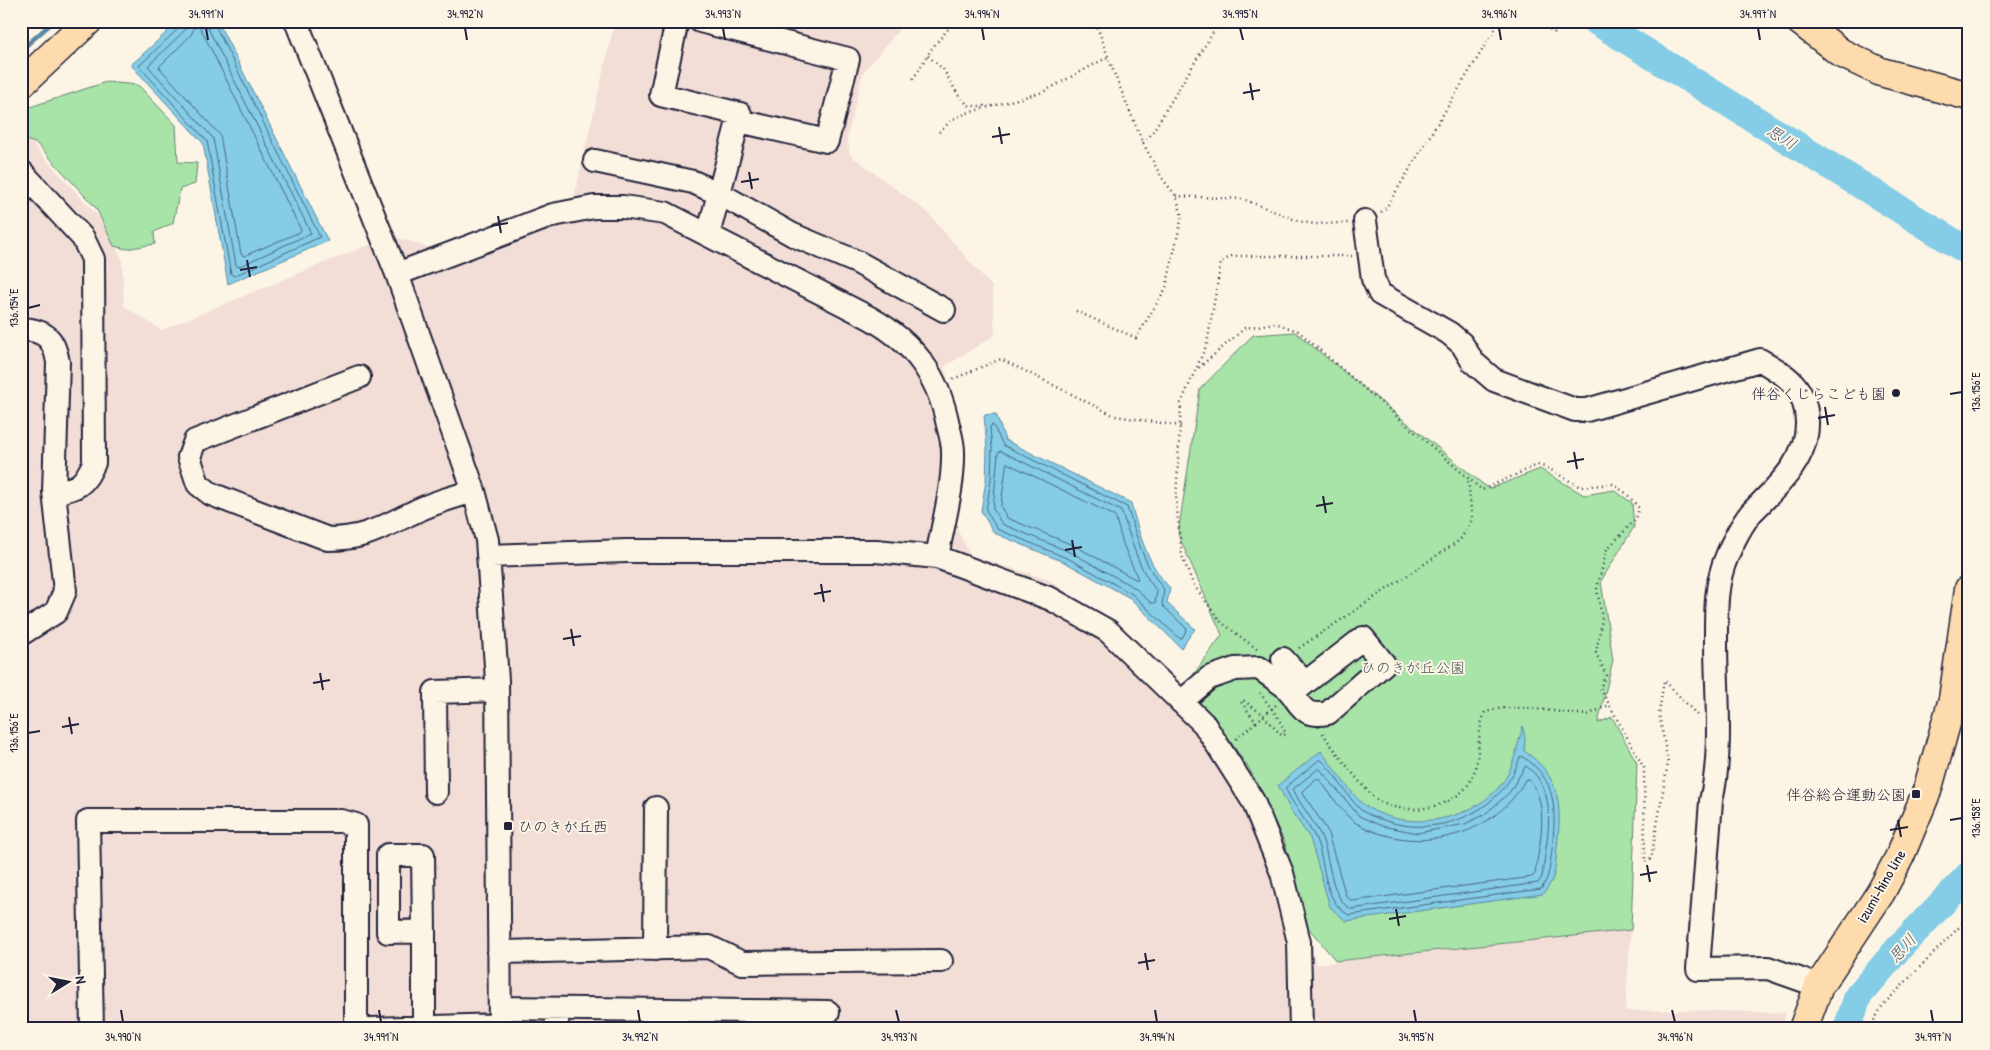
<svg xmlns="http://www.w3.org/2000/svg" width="1990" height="1050" viewBox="0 0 1990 1050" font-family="'Patrick Hand','Klee One',sans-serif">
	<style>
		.built { fill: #f3ddd7 }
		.green { fill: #a8e3a8; stroke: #658272 }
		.water { fill: #85cce6; stroke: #5d88a2 }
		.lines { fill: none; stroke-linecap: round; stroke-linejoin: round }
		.shore { stroke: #4a667f; stroke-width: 1 }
		.stream { stroke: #5d88a2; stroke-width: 4.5 }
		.river { stroke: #85cce6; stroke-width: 28 }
		.minor-casing { stroke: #22223b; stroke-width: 26 }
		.major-casing { stroke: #22223b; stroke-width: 31 }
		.path { stroke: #22223b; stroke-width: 2.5; stroke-dasharray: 1 4; stroke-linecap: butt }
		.minor { stroke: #fcf5e5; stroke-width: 22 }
		.major { stroke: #fedbac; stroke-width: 28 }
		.ticks { fill: none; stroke: #22223b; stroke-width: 2 }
		.poi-dot { fill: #22223b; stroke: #fcf5e5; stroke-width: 2 }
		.labels { text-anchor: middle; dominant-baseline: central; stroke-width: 4; stroke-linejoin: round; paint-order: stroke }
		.poi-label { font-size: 15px; fill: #22223b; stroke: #fcf5e5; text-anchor: end }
		.park-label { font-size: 15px; fill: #445256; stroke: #fcf5e5 }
		.street-label { font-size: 15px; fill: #22223b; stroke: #fcf5e5 }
		.water-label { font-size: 16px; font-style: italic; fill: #40556e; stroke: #fcf5e5 }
		.neatline { fill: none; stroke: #22223b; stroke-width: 2 }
		.ticks-label { font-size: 12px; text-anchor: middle; fill: #22223b }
	</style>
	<rect width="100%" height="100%" fill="#fcf5e5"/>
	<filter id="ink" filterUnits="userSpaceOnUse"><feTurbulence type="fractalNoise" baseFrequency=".02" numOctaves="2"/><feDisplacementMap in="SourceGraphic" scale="10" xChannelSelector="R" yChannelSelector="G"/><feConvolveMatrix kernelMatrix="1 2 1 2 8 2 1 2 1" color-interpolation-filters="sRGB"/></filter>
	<g filter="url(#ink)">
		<!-- built -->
		<path class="built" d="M615,21H898V31L863,73L847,138L850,155L927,212L992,287L995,335L944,367L960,419L964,449L954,524L971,556L1047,579L1127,631L1185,686L1219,725L1250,770L1285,843L1316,964L1631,930L1625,1011L1686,1010L1786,1013L1782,1029H21V129L41,154L101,219L122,259L124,306L161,330L363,247L399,238L432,249L536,208L574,197Z"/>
		<!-- green -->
		<path class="green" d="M106,82L138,85L176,125L178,162L197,163L195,184L180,189L173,223L154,232L155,244L126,249L114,246L96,208L37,144L21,138V110Z
			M1295,332L1489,489L1540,469L1584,495L1614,490L1632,503L1634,527L1601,581L1613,660L1598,723L1612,717L1637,763L1631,930L1336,961L1306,925L1285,843L1250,770L1219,725L1185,686L1222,635L1178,534L1200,389L1253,335Z"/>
		<!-- water -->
		<path class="water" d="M179,21L218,22L328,241L228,284L203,143L131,65Z
			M996,414L1005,440L1131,503C1139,534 1148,565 1170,588L1167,603L1195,629L1181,648L1130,598L1066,563L994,533L981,511L986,480L987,448L984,415Z
			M1523,726L1525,740L1524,751C1561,776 1562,806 1557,847C1555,868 1557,877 1543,894L1346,921L1330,907L1310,838L1291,811L1278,785L1321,751C1331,764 1355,800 1367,807C1407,832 1469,822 1500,786C1514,770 1517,745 1523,726Z"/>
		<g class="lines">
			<!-- shore -->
			<path class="shore" d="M182,21L180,27L139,66L207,141L231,274L234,276L320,237L213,21
				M188,21L185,30L148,66L213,138L236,265L238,267L311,233L208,28L207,21
				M196,26L200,27L301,230L300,232L244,256L241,254L220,135L159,67L190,36Z
				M993,425L1003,445L1127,507C1137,536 1143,565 1164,589L1162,605L1187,629L1182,638H1179L1132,594L1069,559L997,529L986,510L991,480L992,448L990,427Z
				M1001,451L1121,511C1132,539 1137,568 1157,591L1155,603H1151L1135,588L1072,553L1002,524L993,509L998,453Z
				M1007,463L1115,516L1123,544L1138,579H1135L1075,546L1007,518L1001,507Z
				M1523,757C1558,779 1556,812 1552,849C1550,864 1550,877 1541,889L1349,915C1321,901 1327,860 1314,835C1305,819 1293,805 1285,788L1320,759C1336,773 1345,795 1361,810C1369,816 1383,820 1393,823C1444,836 1504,810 1520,757Z
				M1526,766C1561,790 1546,842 1542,877L1538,883L1351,909C1328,897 1331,853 1319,832C1311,817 1300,805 1293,789L1319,768L1359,816L1382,826L1418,833L1465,824L1484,815L1509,793Z
				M1316,779H1319C1329,791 1343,815 1356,823C1413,856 1494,839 1525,780L1528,779C1551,803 1539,846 1535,874L1532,877L1352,901L1346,896L1327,830L1302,792Z"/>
			<!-- stream -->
			<path class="stream" d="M21,50L54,21"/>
			<!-- river -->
			<path class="river" d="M1596,21L1969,252
				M1847,1029L1858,996L1898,949L1969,875"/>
			<!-- minor casing -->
			<g class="minor-casing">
				<path id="minor" d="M296,21L397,274L474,491L487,540L497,680L500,1029
					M677,21L661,95L740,114L708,235
					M700,21L848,59L827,141L739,121
					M595,161L693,182L720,194L793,235L857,262L944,310
					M21,171L83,238L93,259L94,463C83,486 79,488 54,492
					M1365,221L1373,279L1380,294L1449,333L1462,344L1473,362L1494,380L1575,410H1587L1760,360C1788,376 1806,387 1807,422C1808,461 1775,488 1751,513C1742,524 1732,543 1727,556C1715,583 1716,613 1716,642C1716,694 1723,750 1711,801L1698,969L1768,968L1819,986
					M397,274L553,215L594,207H623L665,213L870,318C914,343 938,375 948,425C950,433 953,443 953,451C954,486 943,523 937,557
					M21,329C46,330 54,339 58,362L54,492L65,591L56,612L21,634
					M359,377L195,441L189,457L198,484L211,494L328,539C365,539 380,528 412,513C432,503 453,497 474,491
					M489,556L626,551H876L937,557L1051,599L1108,631L1204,724L1253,801L1282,873L1299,942L1301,1029
					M1292,694C1303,710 1307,717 1328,713L1384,664L1363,638L1305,683
					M1181,702L1209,678L1235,669L1259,668L1286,687L1292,694L1305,683L1283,659
					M436,792L435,692L497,690
					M424,931L423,855H388V932L424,931V1027
					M655,949L656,808
					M499,952L709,947L742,963L941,961
					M500,1008L828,1012
					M557,1009V1029
					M92,1029L88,821H341L356,825V1029
					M371,1029L499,1025"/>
			</g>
			<!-- major casing -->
			<g class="major-casing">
				<path id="major" d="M1800,21L1841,53L1881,72L1969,96
					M21,84L88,21
					M1803,1029L1819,986L1881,892L1900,856L1927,791L1953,699L1969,589"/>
			</g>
			<!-- path -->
			<path class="path" d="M1538,21L1554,33L1561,21
				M928,56L943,69L960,98L970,106H989
				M913,79L932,48L955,21
				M939,132L953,119L967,113L1043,92L1108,57
				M1143,143L1150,136L1220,21
				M1176,196L1243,199L1298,221L1314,224L1348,223
				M1381,212L1386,208L1500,21
				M1076,311L1136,338L1166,288L1182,216L1176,196L1162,178L1143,143L1116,78L1095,21
				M1195,371L1245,328L1275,323L1298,331L1482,490L1537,465L1546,467L1580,487L1612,484L1626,493L1639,508L1636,519L1607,549L1597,588L1602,619L1596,653L1606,675L1600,688L1644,768L1645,862L1651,859L1668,763L1659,713L1664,680L1699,717
				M953,379L1001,359L1115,416L1181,426
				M1299,648L1460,540L1472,520L1468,478
				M1257,649L1221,622L1193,584L1182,556L1176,501L1181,403L1207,344L1221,262L1232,256H1352
				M1256,722L1276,705
				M1323,733C1329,744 1367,793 1376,799C1401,817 1453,810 1469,783C1483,760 1475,734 1485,712L1503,708H1528L1587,715L1609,705
				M1236,739L1256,722L1241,702L1243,700L1261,713L1282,736L1286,734L1277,716L1260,693
				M1869,1029L1883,1005L1969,917"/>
			<!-- minor -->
			<use href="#minor" class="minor"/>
			<!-- major -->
			<use href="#major" class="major"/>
		</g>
	</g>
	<!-- ticks -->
	<path class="ticks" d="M206,28L208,40M465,28L467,40M723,28L725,40M982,28L984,40M1240,28L1243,40M1499,28L1501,40M1758,28L1760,40M1250,83L1253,100M1243,93L1260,90M999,127L1002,144M992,137L1010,134M749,172L752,189M741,182L759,179M498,216L501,233M491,226L508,223M247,260L250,277M240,270L257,267M28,308L40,305M1950,394L1962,392M1825,407L1828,425M1818,418L1835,415M1574,452L1577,469M1567,462L1584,459M1323,496L1326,513M1316,506L1333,503M1072,540L1075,557M1065,550L1082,547M821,584L824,602M814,594L831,591M571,629L574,646M563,639L581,636M320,673L323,690M313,683L330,680M69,717L72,734M62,727L79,724M28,733L40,731M1898,820L1901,837M1950,820L1962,818M1890,830L1908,827M1647,865L1650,882M1640,875L1657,872M1396,909L1399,926M1389,919L1406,916M1145,953L1148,970M1138,963L1155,960M121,1010L123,1022M379,1010L381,1022M638,1010L640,1022M896,1010L899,1022M1155,1010L1157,1022M1414,1010L1416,1022M1672,1010L1675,1022M1931,1010L1933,1022"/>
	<!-- markers -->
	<g class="poi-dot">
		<circle cx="1896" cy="393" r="5"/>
		<rect x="1911" y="789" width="10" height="10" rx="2.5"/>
		<rect x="503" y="821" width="10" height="10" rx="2.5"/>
	</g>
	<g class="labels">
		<!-- poi labels -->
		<g class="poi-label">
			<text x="1886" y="393">伴谷くじらこども園</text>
			<text x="1906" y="794">伴谷総合運動公園</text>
			<text x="518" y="826" text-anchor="start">ひのきが丘西</text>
		</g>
		<!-- park labels -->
		<g class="park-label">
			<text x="1413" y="667">ひのきが丘公園</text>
		</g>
		<!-- street labels -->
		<g class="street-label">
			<text transform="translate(1881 886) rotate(-60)">izumi-hino line</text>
		</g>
		<!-- water labels -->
		<g class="water-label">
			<text transform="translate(1782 137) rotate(32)">思川</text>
			<text transform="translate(1902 948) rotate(-48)">思川</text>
		</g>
	</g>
	<!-- margin -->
	<rect width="1990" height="1050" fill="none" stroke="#fcf5e5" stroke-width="55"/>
	<!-- north arrow -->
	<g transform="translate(68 982) rotate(80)" stroke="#fcf5e5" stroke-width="4" paint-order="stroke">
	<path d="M0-4L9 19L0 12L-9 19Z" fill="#22223b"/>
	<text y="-8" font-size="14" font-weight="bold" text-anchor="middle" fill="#22223b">N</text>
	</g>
	<rect x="28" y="28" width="1934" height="994" class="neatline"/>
	<g class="ticks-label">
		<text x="206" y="18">34.991°N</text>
		<text x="465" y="18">34.992°N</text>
		<text x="723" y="18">34.993°N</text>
		<text x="982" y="18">34.994°N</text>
		<text x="1240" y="18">34.995°N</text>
		<text x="1499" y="18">34.996°N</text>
		<text x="1758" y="18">34.997°N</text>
		<text transform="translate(14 308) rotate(-90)" y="4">136.154°E</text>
		<text transform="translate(1976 392) rotate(-90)" y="4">136.156°E</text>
		<text transform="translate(14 733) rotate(-90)" y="4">136.156°E</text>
		<text transform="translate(1976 818) rotate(-90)" y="4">136.158°E</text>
		<text x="123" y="1041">34.990°N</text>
		<text x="381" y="1041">34.991°N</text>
		<text x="640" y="1041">34.992°N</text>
		<text x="899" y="1041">34.993°N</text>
		<text x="1157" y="1041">34.994°N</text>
		<text x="1416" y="1041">34.995°N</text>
		<text x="1675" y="1041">34.996°N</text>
		<text x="1933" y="1041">34.997°N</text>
	</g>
</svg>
